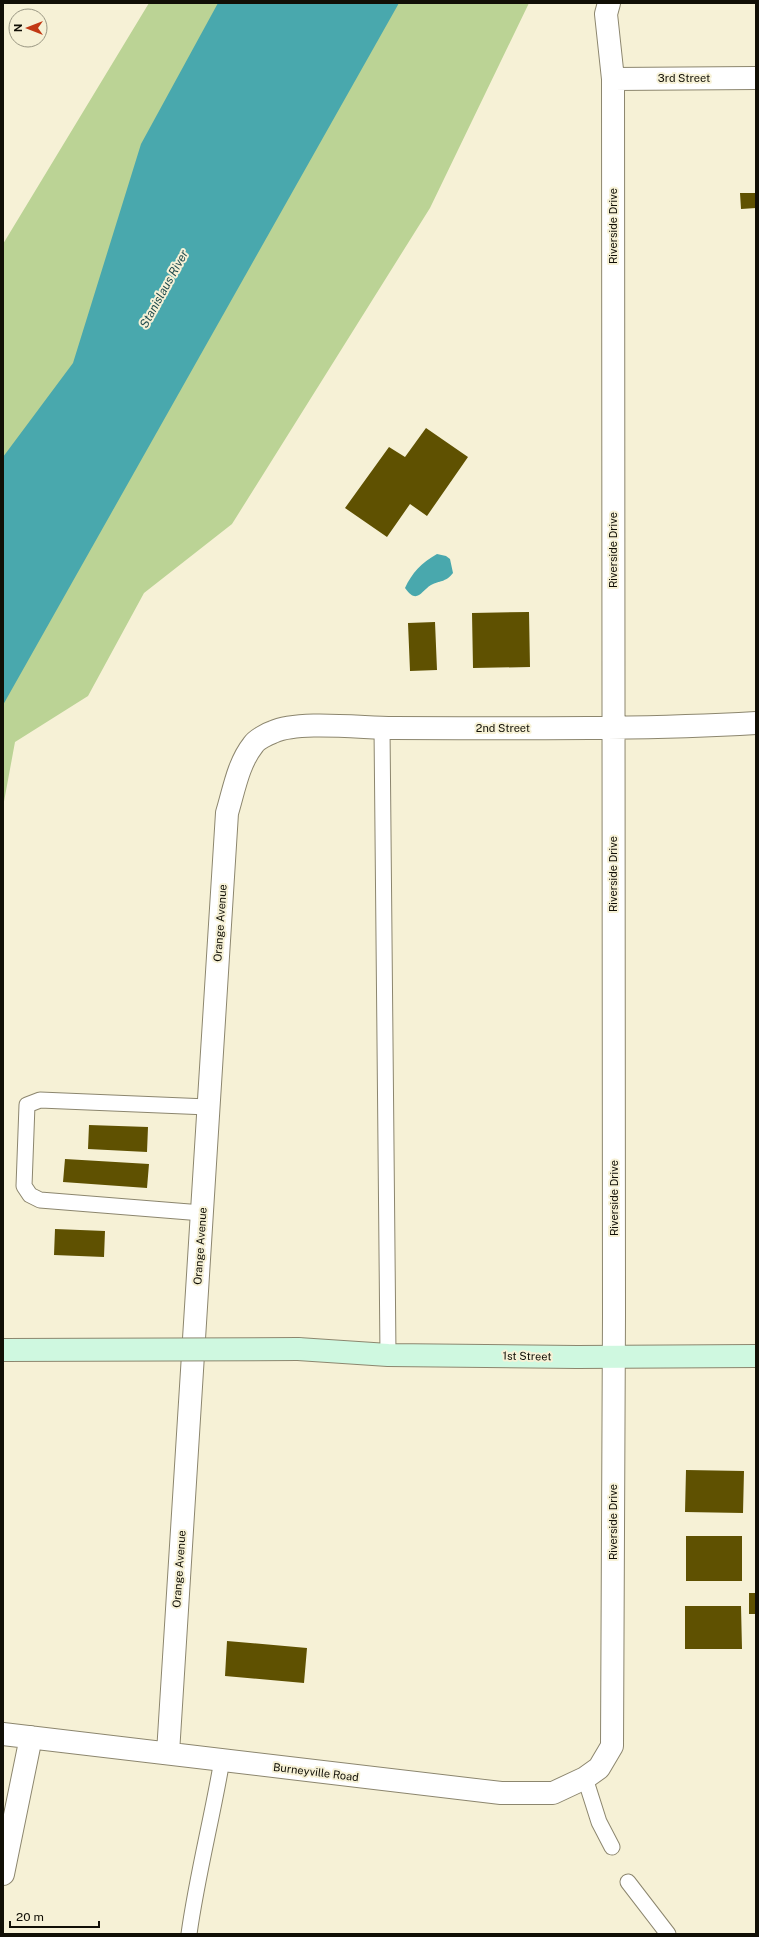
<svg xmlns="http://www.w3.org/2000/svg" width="759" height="1937" viewBox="0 0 759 1937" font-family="'Public Sans',sans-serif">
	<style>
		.green { fill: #bbd395 }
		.water { fill: #49a8ad }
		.building { fill: #5f5101 }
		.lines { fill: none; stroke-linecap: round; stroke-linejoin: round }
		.service-casing { stroke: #8c866e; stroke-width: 17 }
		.minor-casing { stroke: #8c866e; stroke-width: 24 }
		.secondary-casing { stroke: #8c866e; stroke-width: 24 }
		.service { stroke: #fff; stroke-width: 15 }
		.minor { stroke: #fff; stroke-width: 22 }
		.secondary { stroke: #cff8e0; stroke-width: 22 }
		.secondary-bridge-casing { stroke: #8c866e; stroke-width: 24; stroke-linecap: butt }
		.secondary-bridge { stroke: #cff8e0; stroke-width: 22 }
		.labels { text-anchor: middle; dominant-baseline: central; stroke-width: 4; stroke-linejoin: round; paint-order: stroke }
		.street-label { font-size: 11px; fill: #110f06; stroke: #f6f1d6 }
		.water-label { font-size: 12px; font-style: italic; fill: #204b4e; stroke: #f6f1d6 }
	</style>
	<rect width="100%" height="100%" fill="#f6f1d6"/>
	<!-- green -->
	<path class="green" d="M149,3H529L430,208L232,524L144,593L88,696L15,742L3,807V244Z"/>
	<!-- water -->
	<path class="water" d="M218,3H399L3,705V457L73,363L141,144Z
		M437,554L446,556L450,559L453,573C445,583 440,580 431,585C421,591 417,605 405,588C412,573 421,563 437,554Z"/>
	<!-- building -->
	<path class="building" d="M740,193H756V208L741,209Z
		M426,428L468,457L427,516L410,504L387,537L345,508L389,447L405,457Z
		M529,612L530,667L473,668L472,613Z
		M435,622L437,670L410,671L408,623Z
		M89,1125L148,1127L147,1152L88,1149Z
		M65,1159L149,1164L147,1188L63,1182Z
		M55,1229L105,1231L104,1257L54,1255Z
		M686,1470L744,1471L743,1513L685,1512Z
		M686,1536H742V1581H686Z
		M749,1593H756V1614H749Z
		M685,1606H741L742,1649H685Z
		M227,1641L307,1648L304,1683L225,1676Z"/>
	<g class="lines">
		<!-- service casing -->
		<g class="service-casing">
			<path id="service" d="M382,728L388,1355
				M202,1213L40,1200L30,1195L24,1186L27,1105L40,1100L208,1107
				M585,1778L599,1822L612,1847
				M628,1882L668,1934
				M189,1934C197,1876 212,1819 222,1760"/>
		</g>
		<!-- minor casing -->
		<g class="minor-casing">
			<path id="minor" d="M613,79L756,78
				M3,1734L501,1793H553L585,1778L599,1768L612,1746L614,1315L613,79L606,14L609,3
				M168,1753L227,813C234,790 238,764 253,745C256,740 267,734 273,732C298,720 363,728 393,728C514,728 635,730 756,723
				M3,1874L31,1737"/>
		</g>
		<!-- secondary casing -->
		<g class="secondary-casing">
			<path id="secondary" d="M298,1349L388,1355L577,1357L756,1356"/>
		</g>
		<!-- service -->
		<use href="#service" class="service"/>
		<!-- minor -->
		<use href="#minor" class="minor"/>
		<!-- secondary -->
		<use href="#secondary" class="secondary"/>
		<!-- secondary-bridge casing -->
		<g class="secondary-bridge-casing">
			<path id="secondary-bridge" d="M3,1350L298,1349"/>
		</g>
		<!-- secondary-bridge -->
		<use href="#secondary-bridge" class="secondary-bridge"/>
	</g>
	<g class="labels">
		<!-- street labels -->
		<g class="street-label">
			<text x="684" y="78">3rd Street</text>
			<text transform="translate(613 226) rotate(-90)">Riverside Drive</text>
			<text transform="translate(613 550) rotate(-90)">Riverside Drive</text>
			<text x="503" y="728">2nd Street</text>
			<text transform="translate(613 874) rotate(-90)">Riverside Drive</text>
			<text transform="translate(220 923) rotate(-86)">Orange Avenue</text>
			<text transform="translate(614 1198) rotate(-90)">Riverside Drive</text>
			<text transform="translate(200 1246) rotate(-86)">Orange Avenue</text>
			<text transform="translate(527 1356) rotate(1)">1st Street</text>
			<text transform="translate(613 1522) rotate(-90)">Riverside Drive</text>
			<text transform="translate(179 1569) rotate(-86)">Orange Avenue</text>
			<text transform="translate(316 1772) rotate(7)">Burneyville Road</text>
		</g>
		<!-- water labels -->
		<g class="water-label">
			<text transform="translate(164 289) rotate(-61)">Stanislaus River</text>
		</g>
	</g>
	<!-- border -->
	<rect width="759" height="1937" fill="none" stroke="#110f06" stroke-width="8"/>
	<!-- north arrow -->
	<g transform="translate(28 28) rotate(270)"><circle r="19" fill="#f6f1d6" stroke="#9a9783"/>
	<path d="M0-3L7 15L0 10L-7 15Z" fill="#c23914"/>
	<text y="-6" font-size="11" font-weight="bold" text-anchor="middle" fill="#110f06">N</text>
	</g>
	<!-- scale -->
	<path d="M10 1921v6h89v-6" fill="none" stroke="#110f06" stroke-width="2"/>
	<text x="16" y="1921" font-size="12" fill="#110f06" stroke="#f6f1d6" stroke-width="3" paint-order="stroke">20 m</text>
</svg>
